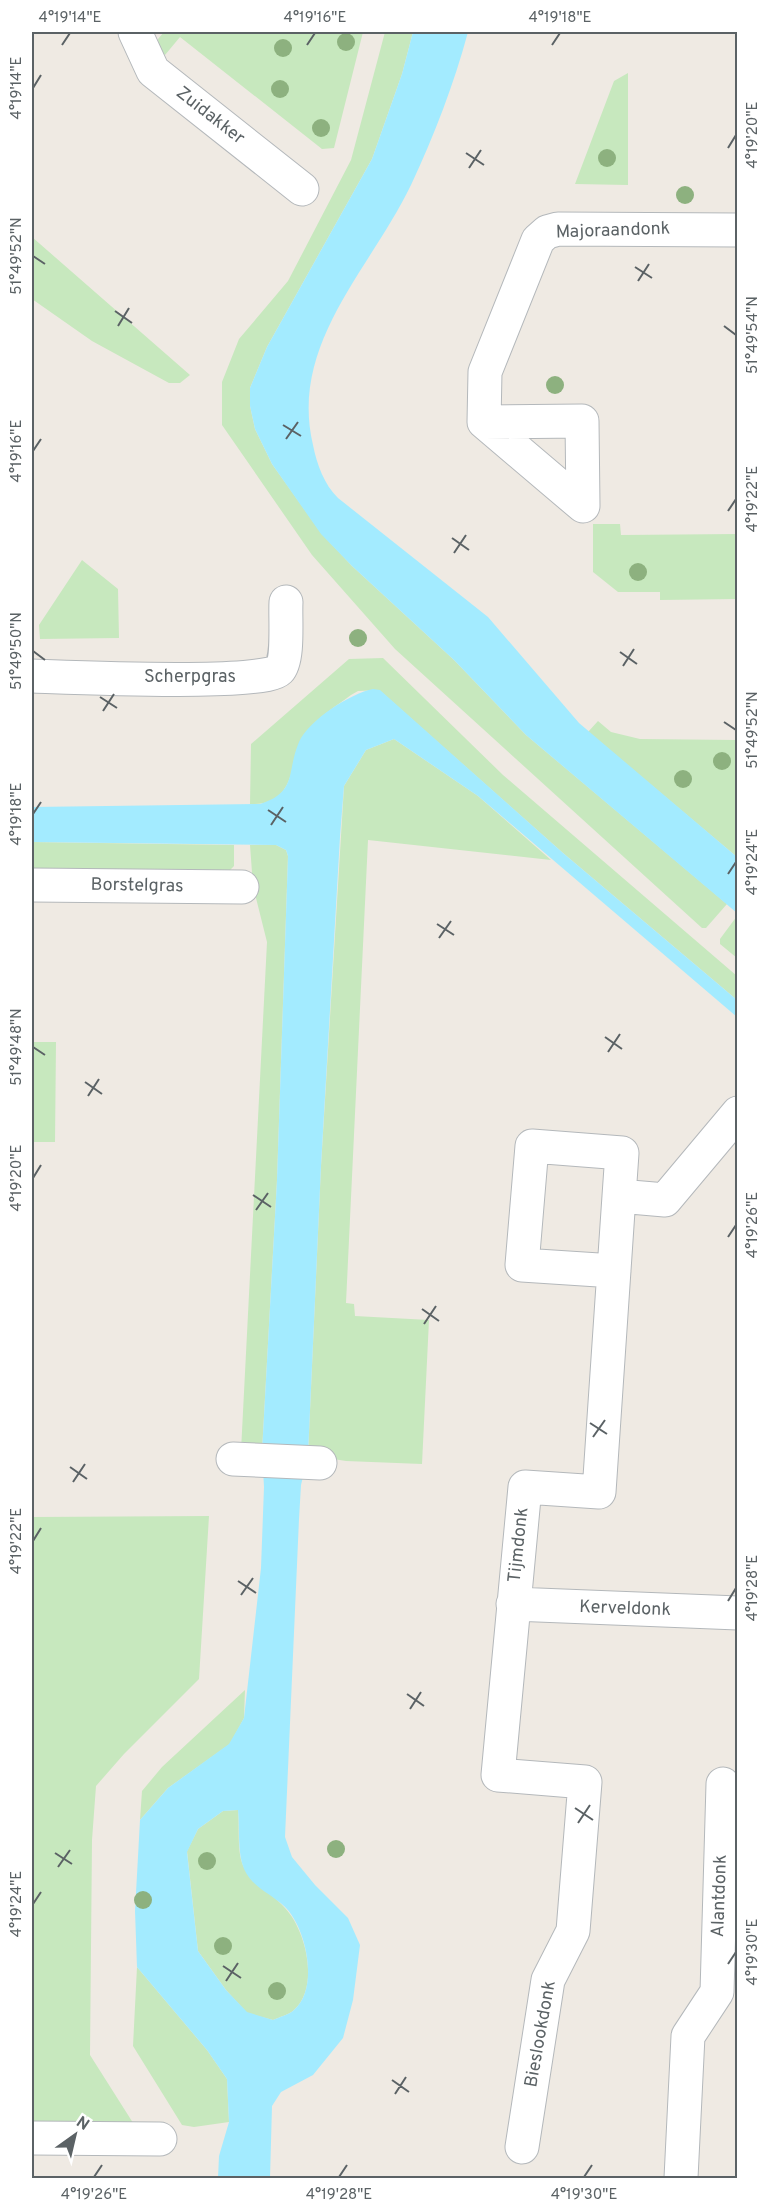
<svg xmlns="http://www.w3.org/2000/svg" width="769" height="2210" viewBox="0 0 769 2210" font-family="Overpass,sans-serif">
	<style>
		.green { fill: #c7e8be }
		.water { fill: #a3ebff; fill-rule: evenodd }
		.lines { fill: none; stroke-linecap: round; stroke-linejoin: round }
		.minor-casing { stroke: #b4b8bb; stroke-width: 35 }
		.minor { stroke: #fff; stroke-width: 33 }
		.tree { fill: #8db17f }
		.ticks { fill: none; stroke: #5b6265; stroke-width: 2 }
		.labels { text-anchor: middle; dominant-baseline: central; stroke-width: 4.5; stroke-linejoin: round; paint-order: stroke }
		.street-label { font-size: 18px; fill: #5b6265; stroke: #fff }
		.neatline { fill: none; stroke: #5b6265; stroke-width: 2 }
		.ticks-label { font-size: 15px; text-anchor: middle; fill: #5b6265 }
	</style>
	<rect width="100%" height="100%" fill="#efeae3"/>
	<!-- green -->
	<path class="green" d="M164,32H363L334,148L322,149L180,37L165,55L159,50L158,39Z
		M385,32H413L402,74L372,159L267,347L250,388V406L255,429L272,464L322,534L352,566L454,660L526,735L727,904L706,928H702L395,649L312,555L222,425V382L239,339L288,281L351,160Z
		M628,73V185L575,184L614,81Z
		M32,237L190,375L180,383H169L92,341L32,299Z
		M593,524H620L621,535L737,534V599L660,600V592H618L593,572Z
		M82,560L118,589L119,638L40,639L39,625Z
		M383,658L503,775L737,976V1000L563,853L379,690L358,691L351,695C338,705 321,715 311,727C286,755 301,806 250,804L251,744L349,659Z
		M598,721L611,732L640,739L737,740V857L588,732Z
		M394,739L478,796L551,860L368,840L346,1303L354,1304L355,1316L429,1320L422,1464L346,1461L308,1455L321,1166L344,786L366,750Z
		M32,842L234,845V866L229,871H32Z
		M250,845H276L286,850L288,856L277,1180L262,1452L241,1451L267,942L253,886Z
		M737,916V958L720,944V939Z
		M32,1042H56L55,1142H32Z
		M209,1516L199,1679L124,1754L96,1786L92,1840L90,2055L135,2126L32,2125V1517Z
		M245,1690L244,1718L230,1744L168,1788L140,1820L142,1791L162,1767Z
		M238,1810C240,1826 236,1855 245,1869C255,1886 273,1894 285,1908C306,1930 320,1987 294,2010C289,2015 279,2017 273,2020L247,2013L226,1990L198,1951L187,1851L198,1829L223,1811Z
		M137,1967L207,2050L227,2079L229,2122L194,2127L182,2125L133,2046Z"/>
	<!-- water -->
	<path class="water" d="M413,32H468C454,84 434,136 411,185C370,270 289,344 313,445C317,465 324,484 338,498L488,617L579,723L737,857V913L526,735L454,660L352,566L321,534L272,464L255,429L250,406V388L267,347L372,159L402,74Z
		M373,689L380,690L563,853L737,1000V1017L478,796L394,739L366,750L344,786L340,837L321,1166L308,1455L301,1485L299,1519L285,1837L292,1857L315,1885L348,1918L360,1945L353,2000L343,2038L313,2075L281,2092L272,2106L270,2178H218L219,2156L229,2122L227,2079L207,2050L137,1967L135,1911L140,1820L168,1788L229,1744L244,1718L261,1568L264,1487L262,1452L277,1180L288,856L286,850L276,845L32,842V807L260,804C298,792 286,772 299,742C309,720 351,693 373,689ZM238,1810C240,1828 237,1852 244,1869C252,1887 270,1893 284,1906C306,1926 320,1988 294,2010C289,2015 279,2017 273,2020L247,2012L226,1990L198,1951L187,1852L198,1829L223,1811Z"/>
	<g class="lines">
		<!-- minor casing -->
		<g class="minor-casing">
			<path id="minor" d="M135,32L153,71L302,189
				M484,422L582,421L583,506L484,422L485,372L538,240L547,232L558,229L738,230
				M32,676C65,677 263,686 279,670C289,660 285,617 286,602
				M32,885L242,887
				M614,1271L522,1265L532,1146L622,1153L619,1196L665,1200L738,1113
				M233,1459L320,1463
				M513,1604L738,1613
				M32,2138L160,2139
				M522,2147L548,1980L573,1931L585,1782L498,1775L525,1487L599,1492L619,1196
				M681,2178L688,2036L717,1992L723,1784"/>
		</g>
		<!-- minor -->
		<use href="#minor" class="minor"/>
	</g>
	<!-- trees -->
	<g class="tree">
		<circle cx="346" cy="42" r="9"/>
		<circle cx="283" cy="48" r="9"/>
		<circle cx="280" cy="89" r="9"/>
		<circle cx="321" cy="128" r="9"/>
		<circle cx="607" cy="158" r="9"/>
		<circle cx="685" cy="195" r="9"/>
		<circle cx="555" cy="385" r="9"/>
		<circle cx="638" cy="572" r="9"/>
		<circle cx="358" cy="638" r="9"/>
		<circle cx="722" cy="761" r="9"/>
		<circle cx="683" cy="779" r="9"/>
		<circle cx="336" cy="1849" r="9"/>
		<circle cx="207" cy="1861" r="9"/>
		<circle cx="143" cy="1900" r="9"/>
		<circle cx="223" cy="1946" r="9"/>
		<circle cx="277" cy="1991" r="9"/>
	</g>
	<!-- ticks -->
	<path class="ticks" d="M62,45L70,33M307,45L315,33M552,45L560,33M33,88L41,75M728,148L736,135M466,153L484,165M469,168L481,150M33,256L45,264M635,267L652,278M638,281L649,264M115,311L132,323M118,326L129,308M724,326L736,335M283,425L301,436M286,439L298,422M33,451L41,439M728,511L736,499M452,538L469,550M454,553L466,535M33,651L45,660M620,652L637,664M623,666L634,649M100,697L117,708M103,711L114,694M724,722L736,730M268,810L286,822M33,814L41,802M271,825L283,807M728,874L736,862M437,924L454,935M439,938L451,921M605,1037L622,1049M33,1047L45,1055M608,1052L620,1034M85,1082L102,1094M88,1096L99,1079M33,1178L41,1165M253,1195L271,1207M256,1210L268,1193M728,1237L736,1225M422,1309L439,1321M424,1324L436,1306M590,1423L607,1434M593,1437L605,1420M70,1467L87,1479M73,1482L85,1464M33,1541L41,1528M238,1581L256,1593M241,1595L253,1578M728,1601L736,1588M407,1694L424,1706M410,1709L421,1692M575,1808L593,1820M578,1823L590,1805M55,1853L72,1864M58,1867L70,1850M33,1904L41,1892M728,1964L736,1952M223,1966L241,1978M226,1981L238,1963M392,2080L409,2092M395,2094L406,2077M94,2177L102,2165M339,2177L347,2165M584,2177L592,2165"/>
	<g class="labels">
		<!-- street labels -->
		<g class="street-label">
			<text transform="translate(210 116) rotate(38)">Zuidakker</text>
			<text transform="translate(613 231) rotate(-2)">Majoraandonk</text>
			<text x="190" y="677">Scherpgras</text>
			<text transform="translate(137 886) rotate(1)">Borstelgras</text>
			<text transform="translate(519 1545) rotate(-84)">Tijmdonk</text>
			<text transform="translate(625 1609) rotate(2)">Kerveldonk</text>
			<text transform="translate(720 1896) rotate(-88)">Alantdonk</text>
			<text transform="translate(541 2034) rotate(-80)">Bieslookdonk</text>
		</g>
	</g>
	<!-- border -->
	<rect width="769" height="2210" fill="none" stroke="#ffffff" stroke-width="66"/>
	<!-- north arrow -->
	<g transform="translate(75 2135) rotate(34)" stroke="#ffffff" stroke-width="4.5" paint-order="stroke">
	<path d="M0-4.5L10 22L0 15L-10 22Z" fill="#5b6265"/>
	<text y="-9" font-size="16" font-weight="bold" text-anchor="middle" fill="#5b6265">N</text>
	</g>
	<rect x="33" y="33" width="703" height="2144" class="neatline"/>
	<g class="ticks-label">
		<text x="70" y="22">4°19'14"E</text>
		<text x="315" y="22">4°19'16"E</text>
		<text x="560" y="22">4°19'18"E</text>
		<text transform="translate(16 88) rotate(-90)" y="5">4°19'14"E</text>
		<text transform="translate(752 135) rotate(-90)" y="5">4°19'20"E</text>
		<text transform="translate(16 256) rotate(-90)" y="5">51°49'52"N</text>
		<text transform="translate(752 335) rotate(-90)" y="5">51°49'54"N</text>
		<text transform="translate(16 451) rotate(-90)" y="5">4°19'16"E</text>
		<text transform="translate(752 499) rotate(-90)" y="5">4°19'22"E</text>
		<text transform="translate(16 651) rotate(-90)" y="5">51°49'50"N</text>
		<text transform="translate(752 730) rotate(-90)" y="5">51°49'52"N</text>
		<text transform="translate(16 814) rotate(-90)" y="5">4°19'18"E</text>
		<text transform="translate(752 862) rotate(-90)" y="5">4°19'24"E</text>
		<text transform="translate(16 1047) rotate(-90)" y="5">51°49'48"N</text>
		<text transform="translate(16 1178) rotate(-90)" y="5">4°19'20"E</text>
		<text transform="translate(752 1225) rotate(-90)" y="5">4°19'26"E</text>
		<text transform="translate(16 1541) rotate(-90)" y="5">4°19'22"E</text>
		<text transform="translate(752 1588) rotate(-90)" y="5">4°19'28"E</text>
		<text transform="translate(16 1904) rotate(-90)" y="5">4°19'24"E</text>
		<text transform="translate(752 1952) rotate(-90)" y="5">4°19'30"E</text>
		<text x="94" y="2199">4°19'26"E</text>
		<text x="339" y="2199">4°19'28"E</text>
		<text x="584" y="2199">4°19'30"E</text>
	</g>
</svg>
